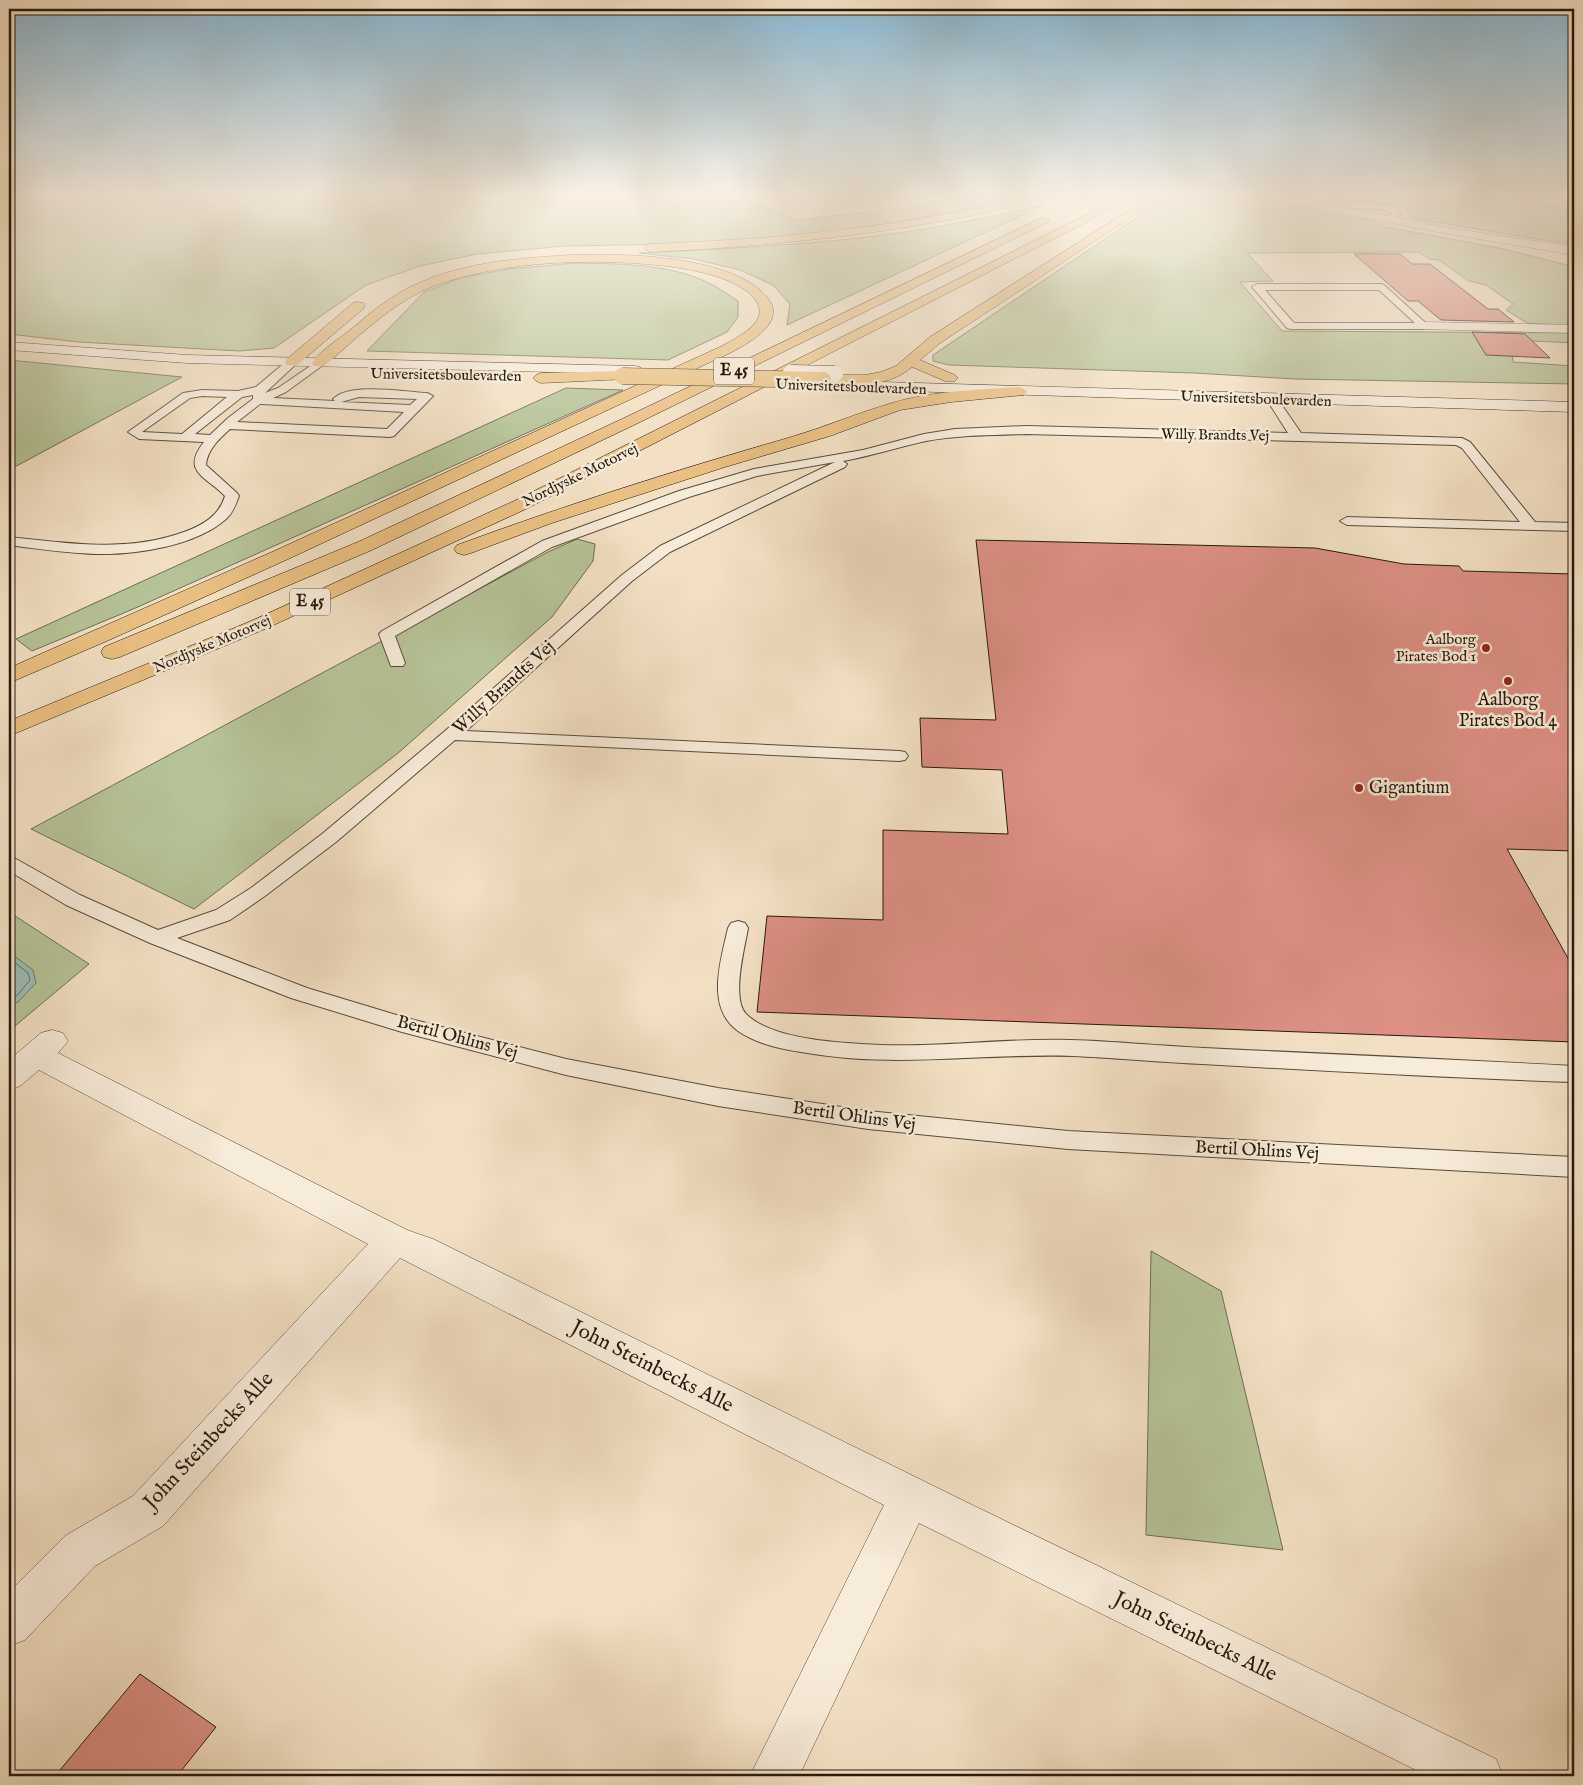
<svg xmlns="http://www.w3.org/2000/svg" width="1583" height="1785" viewBox="0 0 1583 1785" font-family="'IM FELL English',serif">
	<style>
		.green { fill: #b6c397; stroke: #6e6e52 }
		.water { fill: #9bbdb3; stroke: #6c7c71 }
		.lines { fill: none; stroke-linecap: round; stroke-linejoin: round }
		.shore { stroke: #606c60; stroke-width: 1 }
		.building { fill: #dc8f83; stroke: #261a0d }
		.service-casing { stroke: #594c3b; stroke-width: 2 }
		.minor-casing { stroke: #594c3b; stroke-width: 1 }
		.tertiary-casing { stroke: #594c3b; stroke-width: 1 }
		.secondary-casing { stroke: #261a0d; stroke-width: 1 }
		.motorway-casing { stroke: #261a0d; stroke-width: 1 }
		.service { fill: #f7ebd9; fill-rule: evenodd }
		.minor { fill: #f7ebd9; fill-rule: evenodd }
		.tertiary { fill: #f7ebd9; fill-rule: evenodd }
		.secondary { fill: #f7ebd9; fill-rule: evenodd }
		.motorway { fill: #eac082; fill-rule: evenodd }
		.secondary-bridge-casing { stroke: #261a0d; stroke-width: 17; stroke-linecap: butt }
		.motorway-bridge-casing { stroke: #261a0d; stroke-width: 17; stroke-linecap: butt }
		.secondary-bridge { stroke: #f7ebd9; stroke-width: 16 }
		.motorway-bridge { stroke: #eac082; stroke-width: 16 }
		.poi-dot { fill: #8f2418; stroke: #f7ebd9; stroke-width: 2 }
		.labels { text-anchor: middle; dominant-baseline: central; stroke-width: 5; stroke-linejoin: round; paint-order: stroke }
		.far-street-label { font-size: 15px; fill: #261a0d; stroke: #f7ebd9 }
		.far-poi-label { font-size: 15px; fill: #261a0d; stroke: #f7ebd9; text-anchor: end }
		.shield { fill: #f7ebd9; stroke: #65594a; stroke-width: 1 }
		.shield-label { font-size: 16px; font-weight: bold; fill: #261a0d }
		.street-label { font-size: 18px; fill: #261a0d; stroke: #f7ebd9 }
		.poi-label { font-size: 18px; fill: #261a0d; stroke: #f7ebd9 }
		.near-street-label { font-size: 21px; fill: #261a0d; stroke: #f7ebd9 }
	</style>
	<rect width="100%" height="100%" fill="#f3e0c4"/>
	<filter id="stains"><feTurbulence type="fractalNoise" baseFrequency=".004" numOctaves="4"/><feColorMatrix values="0 0 0 0 .2 0 0 0 0 .09 0 0 0 0 .02 0 0 0 .5 -.17"/></filter>
	<radialGradient id="worn" r=".72"><stop offset=".6" stop-color="#630" stop-opacity="0"/><stop offset="1" stop-color="#630" stop-opacity=".3"/></radialGradient>
	<!-- green -->
	<path class="green" d="M9,193H727L797,220L924,206L969,193H1036L984,206L886,224L807,235L682,244L565,246L477,254L420,266L366,285L274,348L239,351L78,342L9,334Z
		M1173,193H1229L1291,207L1373,221L1385,227L1504,249L1574,267V326L1527,323L1506,310L1513,304L1486,285L1469,281L1439,260L1429,259L1419,252L1247,253L1273,281L1240,282L1282,331L1574,333V343L1511,340L1513,362L1574,366V384L1295,379L1194,373L949,365L933,361V355Z
		M1285,193H1440L1479,200L1574,209V245L1410,218V212C1379,197 1345,202 1312,198C1303,197 1294,195 1285,193Z
		M1044,205L787,325L790,304L773,285L740,270L694,259L639,253C716,249 792,246 868,237C927,230 986,218 1044,205Z
		M575,263C618,264 668,263 709,283C719,288 729,295 738,301V317L727,332L668,360L367,351L424,292L460,278L509,269Z
		M9,360L182,377L9,470Z
		M566,388L623,390L131,610L32,651L16,639Z
		M577,539L595,544L593,561L552,617L397,754L194,909L31,829L548,552Z
		M9,912L89,964L9,1031Z
		M1151,1251L1221,1291L1283,1550L1146,1535Z"/>
	<!-- water -->
	<path class="water" d="M9,952L33,970L36,983L18,1002L9,1006Z"/>
	<g class="lines">
		<!-- shore -->
		<path class="shore" d="M9,958L28,973L30,980L15,998L9,1000"/>
	</g>
	<!-- building -->
	<path class="building" d="M1354,254H1400L1412,264H1430L1488,309H1498L1514,322L1441,320L1418,301H1408Z
		M1472,332L1525,334L1550,358L1486,355Z
		M976,540L1315,548L1404,564L1459,566L1463,571L1574,574V851L1507,849L1574,969V1042L757,1012L767,916L883,920V830L1008,834L1002,770L922,767L920,718L996,720Z
		M140,1674L216,1727L177,1776H55Z"/>
	<g class="lines">
		<!-- service casing -->
		<g class="service-casing">
			<path id="service" d="M1291,202L1385,205L1399,210L1400,215L1389,222L1385,220L1392,213L1384,209L1294,206L1290,204Z
				M1257,284H1381L1384,285L1429,326L1424,329H1291L1287,328L1254,289L1252,287ZM1265,290H1379L1415,323H1294Z
				M292,359L296,360L297,362L296,364L265,393L278,388L319,360L323,361L324,363L323,365L286,392L273,398L335,401L333,399C349,382 405,392 427,393L433,396L394,436L390,437L230,429C219,439 207,450 206,465L237,493L239,496C236,504 233,513 226,519C196,546 135,555 96,554C67,553 38,549 9,545V537C68,543 126,553 184,532C203,525 219,516 225,496C207,477 180,472 204,442L139,439L128,432L183,393L202,390L238,391L256,387L288,360ZM253,395V399L228,418L210,435L195,434L242,397ZM202,396L227,397L182,434L142,432L190,398ZM359,397L417,399L410,405L341,402ZM260,404H262L404,412L387,429L237,422Z
				M1273,397L1277,398L1301,433L1462,438L1470,442L1535,522L1574,523V531L1347,525L1340,521L1347,517L1520,522L1462,448L1456,445L1026,434C993,435 959,435 926,441C898,447 871,456 843,461L847,464L845,467L670,552L632,581L466,731L899,751L905,752L908,756L905,760L899,761L455,740L336,842L265,896L230,920L177,938L307,988L403,1017L566,1059L718,1088L868,1111L1068,1131L1574,1157V1177L1068,1149L868,1129L718,1106L566,1075L402,1032L291,998L150,943L66,905L9,871V857L16,859L80,895L158,930L216,910L251,888L322,834L445,731L622,575L660,546L835,462L757,476L689,497L552,547L395,636L405,663L403,666H391L379,634L382,631L542,541L679,491L754,469L863,450L924,434L955,429L1026,426L1288,433L1267,400Z
				M738,921L745,923L748,928C745,947 731,998 746,1014C770,1038 829,1042 861,1044C931,1049 1000,1038 1070,1040C1114,1041 1159,1046 1204,1048C1327,1054 1451,1059 1574,1066V1082C1450,1078 1326,1071 1202,1064C1159,1062 1116,1058 1073,1056C979,1053 895,1069 801,1052C780,1049 755,1043 738,1031C705,1007 721,960 728,928L731,923Z"/>
		</g>
		<!-- minor casing -->
		<g class="minor-casing">
			<path id="minor" d="M1424,322L1574,325V333L1419,329L1417,326Z
				M52,1030L63,1033L68,1041L58,1053L407,1230L433,1239L960,1499L1496,1759L1503,1776H1428L919,1523L799,1776H750L884,1505L400,1258L163,1526L95,1566L25,1640L9,1646V1592L65,1536L133,1496L368,1244L39,1070L20,1086L9,1090V1060L41,1033Z"/>
		</g>
		<!-- tertiary casing -->
		<g class="tertiary-casing">
			<path id="tertiary" d="M1250,193H1270L1443,227L1574,247V255L1443,233L1255,196Z"/>
		</g>
		<!-- secondary casing -->
		<g class="secondary-casing">
			<path id="secondary" d="M9,342L187,355L635,366L640,367L642,370L640,373L635,374L187,363L9,350Z
				M814,380L1574,402V412L809,388L806,385L809,382Z"/>
		</g>
		<!-- motorway casing -->
		<g class="motorway-casing">
			<path id="motorway" d="M1045,193H1062L1061,195C923,231 792,245 650,252L644,248L650,244C784,239 915,226 1045,193Z
				M1130,193H1143L526,509L265,629L9,736V721L251,621L514,501Z
				M1156,193H1168L940,343L920,360L955,375L958,378L955,381H945L912,367C888,388 853,385 823,385L818,383L815,380L818,377L823,375H865L881,372L896,366L930,337Z
				M1044,217L1050,220L1048,222L634,425L372,550L120,657L112,659L104,657L101,652L104,647L358,542L622,419Z
				M571,255C623,253 732,255 767,297C788,322 750,342 732,352L286,560L107,641L9,683V668L272,552L722,346C738,337 773,321 754,298C726,265 632,262 591,262C544,262 493,267 448,281C399,295 362,334 324,366H314L312,363C320,351 337,340 349,331C371,312 394,293 421,282C467,262 521,258 571,255Z
				M358,302L363,303L365,306L363,309L297,365H287L285,362L287,359L353,303Z
				M622,371L627,373L630,376L627,379L541,383L536,381L533,378L536,375L541,373Z
				M1019,387L1024,389L1027,392L1024,395L951,402L900,410L830,436L725,467L552,523L471,553L464,555L457,553L454,549L457,545C566,505 676,470 788,438C823,428 857,413 892,403C931,391 978,390 1019,387Z"/>
		</g>
		<!-- service -->
		<use href="#service" class="service"/>
		<!-- minor -->
		<use href="#minor" class="minor"/>
		<!-- tertiary -->
		<use href="#tertiary" class="tertiary"/>
		<!-- secondary -->
		<use href="#secondary" class="secondary"/>
		<!-- motorway -->
		<use href="#motorway" class="motorway"/>
		<!-- secondary-bridge casing -->
		<g class="secondary-bridge-casing">
			<path id="secondary-bridge" d="M791,373L835,374"/>
		</g>
		<!-- motorway-bridge casing -->
		<g class="motorway-bridge-casing">
			<path id="motorway-bridge" d="M622,376L823,380"/>
		</g>
		<!-- secondary-bridge -->
		<use href="#secondary-bridge" class="secondary-bridge"/>
		<!-- motorway-bridge -->
		<use href="#motorway-bridge" class="motorway-bridge"/>
	</g>
	<!-- sky -->
	<linearGradient id="sky" x2="0" y2="1"><stop stop-color="#89b8d3"/><stop offset="0.44" stop-color="#faf1e4"/><stop offset="1" stop-color="#faf1e4" stop-opacity="0"/></linearGradient>
	<rect width="1583" height="443" fill="url(#sky)"/>
	<!-- markers -->
	<g class="poi-dot">
		<circle cx="1486" cy="648" r="5"/>
		<circle cx="1508" cy="681" r="5"/>
		<circle cx="1359" cy="788" r="5"/>
	</g>
	<g class="labels">
		<!-- far-street labels -->
		<g class="far-street-label">
			<text transform="translate(446 375) rotate(1)">Universitetsboulevarden</text>
			<text transform="translate(851 387) rotate(2)">Universitetsboulevarden</text>
			<text transform="translate(1256 399) rotate(2)">Universitetsboulevarden</text>
			<text transform="translate(1215 435) rotate(1)">Willy Brandts Vej</text>
			<text transform="translate(580 475) rotate(-26)">Nordjyske Motorvej</text>
			<text transform="translate(212 644) rotate(-23)">Nordjyske Motorvej</text>
		</g>
		<!-- far-poi labels -->
		<g class="far-poi-label">
			<text x="1476" y="639">Aalborg<tspan x="1476" dy="17">Pirates Bod 1</tspan></text>
		</g>
		<!-- shield labels -->
		<g class="shield">
			<rect x="714" y="357.5" width="40" height="27" rx="4"/>
			<rect x="290" y="588.5" width="40" height="27" rx="4"/>
		</g>
		<g class="shield-label">
			<text x="734" y="371">E 45</text>
			<text x="310" y="602">E 45</text>
		</g>
		<!-- street labels -->
		<g class="street-label">
			<text transform="translate(504 688) rotate(-42)">Willy Brandts Vej</text>
			<text transform="translate(457 1038) rotate(15)">Bertil Ohlins Vej</text>
			<text transform="translate(854 1117) rotate(8)">Bertil Ohlins Vej</text>
			<text transform="translate(1257 1151) rotate(3)">Bertil Ohlins Vej</text>
		</g>
		<!-- poi labels -->
		<g class="poi-label">
			<text x="1508" y="700">Aalborg<tspan x="1508" dy="21">Pirates Bod 4</tspan></text>
			<text x="1369" y="788" text-anchor="start">Gigantium</text>
		</g>
		<!-- near-street labels -->
		<g class="near-street-label">
			<text transform="translate(652 1367) rotate(27)">John Steinbecks Alle</text>
			<text transform="translate(209 1441) rotate(-47)">John Steinbecks Alle</text>
			<text transform="translate(1195 1637) rotate(26)">John Steinbecks Alle</text>
		</g>
	</g>
	<!-- margin -->
	<rect width="1583" height="1785" fill="none" stroke="#f3e0c4" stroke-width="30"/>
	<rect x="10" y="10" width="1563" height="1765" fill="none" stroke="#261a0d" stroke-width="2.5"/>
	<rect x="15" y="15" width="1553" height="1755" fill="none" stroke="#261a0d"/>
	<rect width="100%" height="100%" filter="url(#stains)"/>
	<rect width="100%" height="100%" fill="url(#worn)"/>
</svg>
